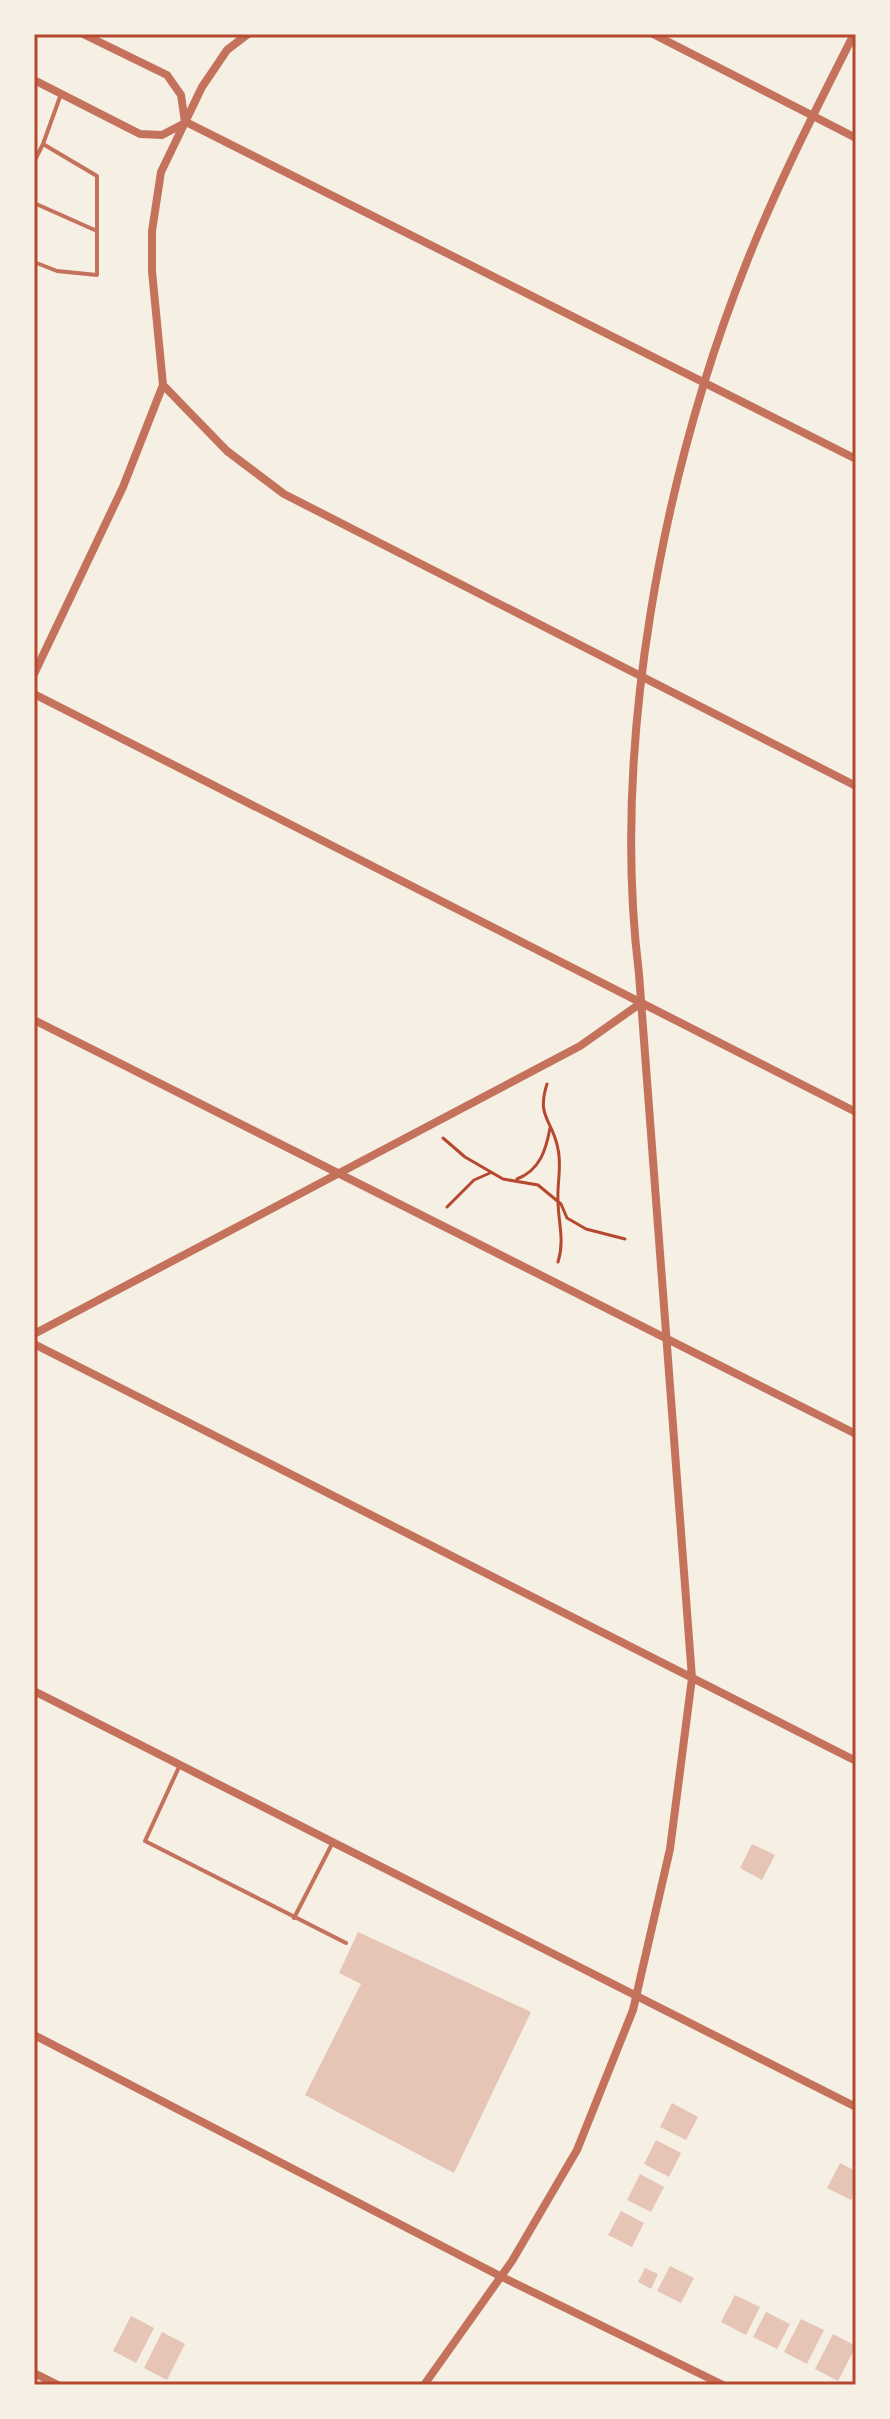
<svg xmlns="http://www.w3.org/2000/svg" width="890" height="2419" viewBox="0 0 890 2419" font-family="Roboto,sans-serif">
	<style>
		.building { fill: #e6c5b7 }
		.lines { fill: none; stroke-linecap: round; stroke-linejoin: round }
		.path { stroke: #b5482f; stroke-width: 3 }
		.service { stroke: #c5725c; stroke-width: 4 }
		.minor { stroke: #c5725c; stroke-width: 8 }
		.neatline { fill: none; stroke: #b5482f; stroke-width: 3 }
	</style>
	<rect width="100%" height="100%" fill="#f6efe4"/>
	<!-- building -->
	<path class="building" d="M752,1844L775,1855L762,1880L740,1868Z
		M358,1932L531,2012L454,2173L305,2095L361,1984L339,1973Z
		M672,2103L698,2117L686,2140L660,2127Z
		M656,2140L681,2153L669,2177L644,2164Z
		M840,2163L856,2171V2190L851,2200L827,2188Z
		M640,2174L664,2187L651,2212L627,2200Z
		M621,2211L644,2223L632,2247L608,2235Z
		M670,2266L694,2278L681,2303L657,2291Z
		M645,2268L658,2274L651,2289L638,2282Z
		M735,2295L760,2307L746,2335L721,2322Z
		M766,2312L790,2324L777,2349L753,2337Z
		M131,2316L154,2328L136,2363L113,2351Z
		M801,2319L824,2330L807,2364L784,2352Z
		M162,2332L185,2344L167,2380L144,2368Z
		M833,2334L856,2346L838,2381L815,2369Z"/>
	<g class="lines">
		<!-- path -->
		<path class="path" d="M547,1084C536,1118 553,1120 558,1149C562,1167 557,1182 558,1200C558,1222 565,1240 558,1262
			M443,1138L465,1157L503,1179L538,1185L561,1204L567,1218L586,1229L625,1239
			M517,1179C540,1170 546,1150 550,1128
			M447,1207L474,1180L490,1173"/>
		<!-- service -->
		<path class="service" d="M34,162L43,144
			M34,203L97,231
			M34,262L57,271L97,275V176L43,144L61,94
			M179,1767L145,1841L346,1943
			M294,1918L333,1842"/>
		<!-- minor -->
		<path class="minor" d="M83,34L167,75L181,95L185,122
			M653,34L856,138
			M34,80L140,134L162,135L185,123
			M186,122L856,459
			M163,385L227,451L284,494L856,786
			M34,674L123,487L163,385L152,271V231L161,172L202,87L227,50L248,34
			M34,694L856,1112
			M34,1020L856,1434
			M34,1334L580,1046L641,1003
			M34,1344L856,1761
			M34,1691L856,2107
			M34,2035L500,2276L723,2385
			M34,2373L58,2385
			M424,2385L512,2261L577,2150L633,2010L670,1849L692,1678L639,974C611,747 662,476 746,264C777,185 816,109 854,34"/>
	</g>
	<!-- border -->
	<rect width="890" height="2419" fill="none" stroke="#f6efe4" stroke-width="72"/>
	<rect x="36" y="36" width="818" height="2347" class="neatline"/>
</svg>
